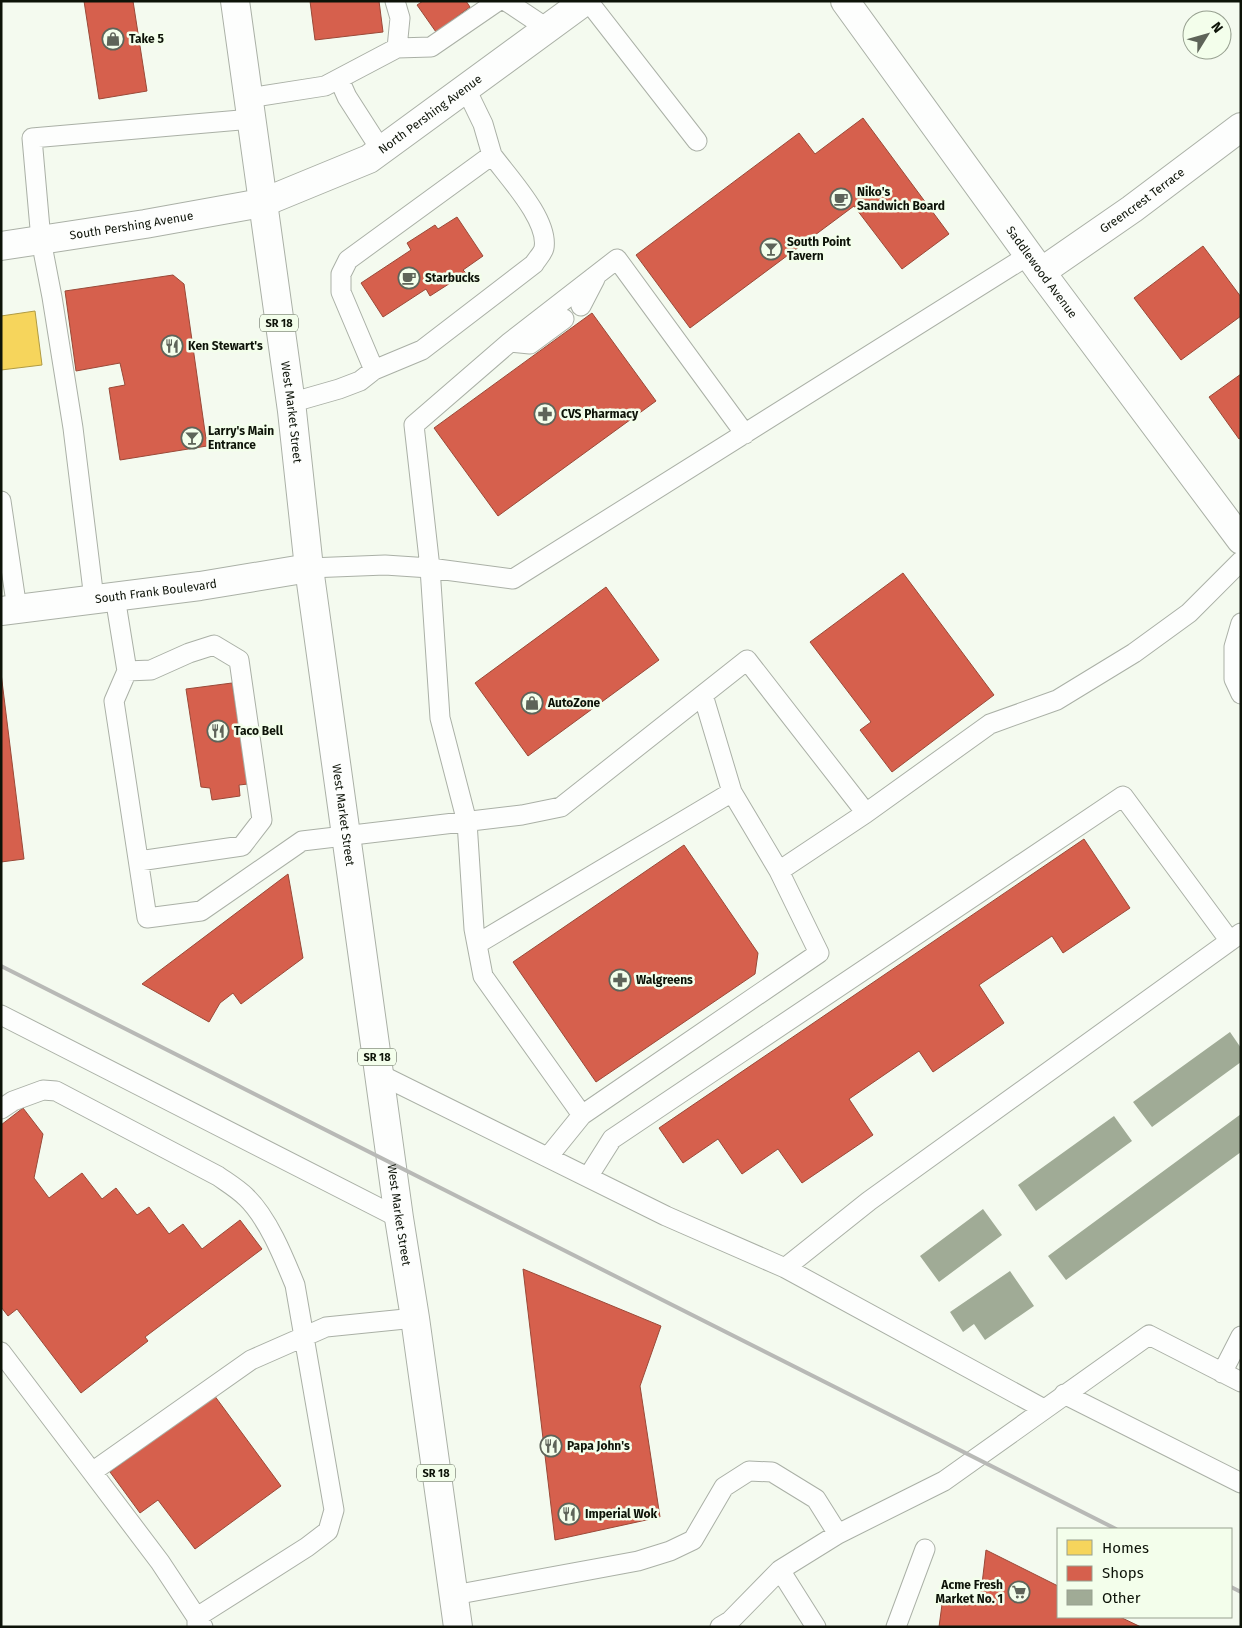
<svg xmlns="http://www.w3.org/2000/svg" width="1242" height="1628" viewBox="0 0 1242 1628" font-family="'Fira Sans',sans-serif">
	<style>
		.homes { fill: #f6d55c; stroke: #b09b43 }
		.shops { fill: #d6604d; stroke: #9a4938 }
		.building { fill: #a0ab96 }
		.lines { fill: none; stroke-linecap: round; stroke-linejoin: round }
		.lane-casing { stroke: #aab0a6; stroke-width: 21 }
		.street-casing { stroke: #aab0a6; stroke-width: 30 }
		.secondary-casing { stroke: #aab0a6; stroke-width: 30 }
		.primary-casing { stroke: #aab0a6; stroke-width: 30 }
		.lane { stroke: #fdfefd; stroke-width: 19 }
		.street { stroke: #fdfefd; stroke-width: 28 }
		.secondary { stroke: #fdfefd; stroke-width: 28 }
		.primary { stroke: #fdfefd; stroke-width: 28 }
		.rail { stroke: #b8b9b6; stroke-width: 4 }
		.labels { text-anchor: middle; dominant-baseline: central; stroke-width: 5; stroke-linejoin: round; paint-order: stroke }
		.shield { fill: #f3feeb; stroke: #525a4c; stroke-width: 1 }
		.shield-label { font-size: 11px; font-weight: bold; fill: #0d1308 }
		.poi-label { font-size: 12px; font-weight: bold; fill: #0d1308; stroke: #f3feeb; text-anchor: start }
		.street-label { font-size: 12px; fill: #0d1308; stroke: #f3feeb }
	</style>
	<rect width="100%" height="100%" fill="#f4faef"/>
	<!-- homes -->
	<path class="homes" d="M35,311L42,365L1,370V316Z"/>
	<!-- shops -->
	<path class="shops" d="M84,1H133L147,91L99,99Z
		M310,1H379L383,32L315,40Z
		M423,1H466L470,7L436,32L417,5Z
		M863,118L949,234L902,269L854,206L690,328L636,255L799,133L815,154Z
		M457,217L483,256L463,270L466,273L430,296L426,289L383,317L361,283L411,250L407,243L435,225L438,229Z
		M1203,246L1241,297V316L1181,360L1134,298Z
		M173,275L184,284L207,446L120,460L109,388L125,385L120,363L76,371L65,291Z
		M592,313L656,401L498,516L434,428Z
		M1241,374V438L1239,439L1209,397Z
		M903,573L994,695L892,772L860,730L871,722L810,642Z
		M606,587L659,660L528,756L475,683Z
		M1,673L24,859L1,862Z
		M232,683L248,784L239,785L240,796L212,800L210,788L201,787L186,689Z
		M1084,839L1130,908L1063,953L1052,936L979,985L1004,1023L933,1072L919,1051L849,1099L873,1135L802,1183L778,1149L742,1174L718,1139L683,1163L659,1128Z
		M684,845L758,953L755,974L596,1082L513,962Z
		M288,874L303,958L241,1004L233,993L220,1003L209,1022L142,984Z
		M23,1108L43,1134L34,1178L49,1198L82,1173L102,1199L116,1188L137,1215L149,1207L169,1234L183,1224L202,1249L240,1220L262,1249L145,1337L148,1341L81,1393L17,1309L8,1316L1,1307V1125Z
		M523,1269L661,1326L640,1386L660,1517L555,1540Z
		M214,1395L281,1486L195,1549L158,1500L140,1513L110,1472Z
		M986,1550L1058,1586V1617H1120L1141,1627H939L943,1597L980,1601Z"/>
	<!-- building -->
	<path class="building" d="M1230,1032L1241,1048V1062L1152,1127L1133,1102Z
		M1241,1114V1152L1066,1280L1048,1256Z
		M1114,1116L1132,1141L1036,1211L1018,1185Z
		M983,1209L1002,1235L939,1282L920,1256Z
		M1010,1271L1034,1306L985,1340L974,1324L963,1332L950,1312Z"/>
	<g class="lines">
		<!-- lane casing -->
		<g class="lane-casing">
			<path id="lane" d="M506,1L548,29
				M588,1L697,141
				M397,48L431,47L498,1
				M339,79L347,97L381,150
				M466,89L483,124L492,155
				M249,98L325,86L397,48L400,18L395,1
				M581,306L595,279
				M510,342L530,344L564,319
				M290,403L339,389L360,381L374,370L422,350L534,264C537,259 543,253 544,248C549,220 508,177 492,155L348,260L341,274V292L374,370
				M1,501L17,609
				M309,568L385,565L430,568L513,579L1029,255
				M115,597L127,671L114,701L147,918L201,911L302,841L522,815L561,807L747,660L866,813L990,724L1057,700L1134,653L1189,613L1241,561
				M94,599L73,428L52,297L41,240L32,138L252,119
				M1241,623L1234,647V679L1241,694
				M127,671L151,670L189,653L214,645L239,660L262,820L242,846L139,861
				M703,695L732,792
				M477,944L732,792L779,871
				M1,1015L399,1218
				M379,1074L666,1216L785,1268L869,1201L1241,933
				M1,1109L13,1101L43,1090L56,1091L218,1176C228,1183 238,1189 246,1197C268,1218 284,1258 295,1285L334,1510L328,1531L307,1547L197,1617V1627
				M582,1115L483,976L474,929L467,822L440,718L430,568L414,425L510,342L617,259L745,434
				M548,1157L582,1115L819,953L779,871L866,813
				M588,1177L612,1139L1123,796L1230,941
				M785,1268L1044,1409
				M1,1352L92,1472L251,1360L326,1327L415,1318
				M1222,1373L1241,1336
				M1064,1394L1241,1483
				M92,1472L160,1562L203,1627
				M780,1570L816,1627
				M454,1595L638,1561L670,1551L693,1540L724,1487L749,1471L772,1472L816,1499L838,1534
				M720,1627L730,1621L780,1570L838,1534L944,1481L1149,1335L1241,1382
				M896,1627L925,1549"/>
		</g>
		<!-- street casing -->
		<g class="street-casing">
			<g id="street">
				<path id="s1" d="M845,1L1041,272L1241,540"/>
				<path id="s2" d="M1,246L145,224L262,203L369,159L585,1"/>
				<path id="s3" d="M1041,272L1132,209L1241,127"/>
			</g>
		</g>
		<!-- secondary casing -->
		<g class="secondary-casing">
			<g id="secondary">
				<path id="s4" d="M1,611L200,586L309,568"/>
			</g>
		</g>
		<!-- primary casing -->
		<g class="primary-casing">
			<g id="primary">
				<path id="s5" d="M235,1L292,411L309,568L399,1218L415,1318L458,1627"/>
			</g>
		</g>
		<!-- lane -->
		<use href="#lane" class="lane"/>
		<!-- street -->
		<use href="#street" class="street"/>
		<!-- secondary -->
		<use href="#secondary" class="secondary"/>
		<!-- primary -->
		<use href="#primary" class="primary"/>
		<!-- rail -->
		<path class="rail" d="M1,966L1116,1529
			M1231,1587L1241,1592"/>
	</g>
	<!-- icons -->
	<defs>
		<g id="shop-ring" transform="scale(1.125)"><circle r="9.5" fill="#f3feeb" stroke="#5e6459" stroke-width="1.5"/><path d="M-5-2.5h2.3a2.7 3.5 0 0 1 5.4 0H5L5.5 6h-11ZM-1.5-2.5h3a1.5 2.3 0 0 0-3 0Z" fill="#5e6459"/></g>
		<g id="cafe-ring" transform="scale(1.125)"><circle r="9.5" fill="#f3feeb" stroke="#5e6459" stroke-width="1.5"/><path d="M-5.5-4.5H6V0H3Q3 3.5 0 3.5H-2.5Q-5.5 3.5-5.5 0ZM3-3.2v2h1.7v-2ZM-6 4.5H4V6H-6Z" fill="#5e6459"/></g>
		<g id="bar-ring" transform="scale(1.125)"><circle r="9.5" fill="#f3feeb" stroke="#5e6459" stroke-width="1.5"/><path d="M-6-5H6L.8 .8V4.5H3.5V6h-7V4.5H-.8V.8Z" fill="#5e6459"/></g>
		<g id="restaurant-ring" transform="scale(1.125)"><circle r="9.5" fill="#f3feeb" stroke="#5e6459" stroke-width="1.5"/><path d="M-5-6h1v4h1v-4h1v4h1v-4h1v5L-1.5 .5V6h-2V.5L-5-1ZM5-6V6H3V1.5H1.5Q1.5-4 5-6Z" fill="#5e6459"/></g>
		<g id="pharmacy-ring" transform="scale(1.125)"><circle r="9.5" fill="#f3feeb" stroke="#5e6459" stroke-width="1.5"/><path d="M-2-6h4v4h4v4h-4v4h-4v-4h-4v-4h4Z" fill="#5e6459"/></g>
		<g id="supermarket-ring" transform="scale(1.125)"><circle r="9.5" fill="#f3feeb" stroke="#5e6459" stroke-width="1.5"/><path d="M-6-5.5h2.5l.6 2H6L4.5 2H-2.5L-4.4-4H-6ZM-1.5 3.2a1.3 1.3 0 1 0 .1 0ZM3 3.2a1.3 1.3 0 1 0 .1 0Z" fill="#5e6459"/></g>
	</defs>
	<g fill-rule="evenodd">
		<use href="#shop-ring" x="113" y="39"/>
		<use href="#cafe-ring" x="841" y="199"/>
		<use href="#bar-ring" x="771" y="249"/>
		<use href="#cafe-ring" x="409" y="278"/>
		<use href="#restaurant-ring" x="172" y="346"/>
		<use href="#pharmacy-ring" x="545" y="414"/>
		<use href="#bar-ring" x="192" y="438"/>
		<use href="#shop-ring" x="532" y="703"/>
		<use href="#restaurant-ring" x="218" y="731"/>
		<use href="#pharmacy-ring" x="620" y="980"/>
		<use href="#restaurant-ring" x="551" y="1446"/>
		<use href="#restaurant-ring" x="569" y="1514"/>
		<use href="#supermarket-ring" x="1019" y="1592"/>
	</g>
	<g class="labels">
		<!-- shield labels -->
		<g class="shield">
			<rect x="260" y="314.5" width="38" height="17" rx="4"/>
			<rect x="358" y="1048.5" width="38" height="17" rx="4"/>
			<rect x="417" y="1464.5" width="38" height="17" rx="4"/>
		</g>
		<g class="shield-label">
			<text x="279" y="323">SR 18</text>
			<text x="377" y="1057">SR 18</text>
			<text x="436" y="1473">SR 18</text>
		</g>
		<!-- poi labels -->
		<g class="poi-label">
			<text x="129" y="39">Take 5</text>
			<text x="857" y="192">Niko's<tspan x="857" dy="14">Sandwich Board</tspan></text>
			<text x="787" y="242">South Point<tspan x="787" dy="14">Tavern</tspan></text>
			<text x="425" y="278">Starbucks</text>
			<text x="188" y="346">Ken Stewart's</text>
			<text x="561" y="414">CVS Pharmacy</text>
			<text x="208" y="431">Larry's Main<tspan x="208" dy="14">Entrance</tspan></text>
			<text x="548" y="703">AutoZone</text>
			<text x="234" y="731">Taco Bell</text>
			<text x="636" y="980">Walgreens</text>
			<text x="567" y="1446">Papa John's</text>
			<text x="585" y="1514">Imperial Wok</text>
			<text x="1003" y="1585" text-anchor="end">Acme Fresh<tspan x="1003" dy="14">Market No. 1</tspan></text>
		</g>
		<!-- street labels -->
		<g class="street-label">
			<text stroke="none"><textPath href="#s2" startOffset="456">North Pershing Avenue</textPath></text>
			<text stroke="none"><textPath href="#s3" startOffset="124">Greencrest Terrace</textPath></text>
			<text stroke="none"><textPath href="#s2" startOffset="132">South Pershing Avenue</textPath></text>
			<text stroke="none"><textPath href="#s1" startOffset="335">Saddlewood Avenue</textPath></text>
			<text stroke="none"><textPath href="#s5" startOffset="415">West Market Street</textPath></text>
			<text stroke="none"><textPath href="#s4" startOffset="156">South Frank Boulevard</textPath></text>
			<text stroke="none"><textPath href="#s5" startOffset="821">West Market Street</textPath></text>
			<text stroke="none"><textPath href="#s5" startOffset="1225">West Market Street</textPath></text>
		</g>
	</g>
	<!-- border -->
	<rect width="1242" height="1628" fill="none" stroke="#0d1308" stroke-width="5"/>
	<!-- legend -->
	<rect x="1057" y="1528" width="175" height="90" fill="#f3feeb" stroke="#97a090"/>
	<rect x="1067" y="1540" width="25" height="15" fill="#f6d55c" stroke="#97a090"/>
	<text x="1102" y="1553" font-size="15" fill="#0d1308">Homes</text>
	<rect x="1067" y="1566" width="25" height="15" fill="#d6604d" stroke="#97a090"/>
	<text x="1102" y="1578" font-size="15" fill="#0d1308">Shops</text>
	<rect x="1067" y="1590" width="25" height="15" fill="#a0ab96" stroke="#97a090"/>
	<text x="1102" y="1603" font-size="15" fill="#0d1308">Other</text>
	<!-- north arrow -->
	<g transform="translate(1207 35) rotate(53)"><circle r="24" fill="#f3feeb" stroke="#97a090"/>
	<path d="M0-4L9 19L0 12L-9 19Z" fill="#5e6459"/>
	<text y="-8" font-size="14" font-weight="bold" text-anchor="middle" fill="#0d1308">N</text>
	</g>
</svg>
